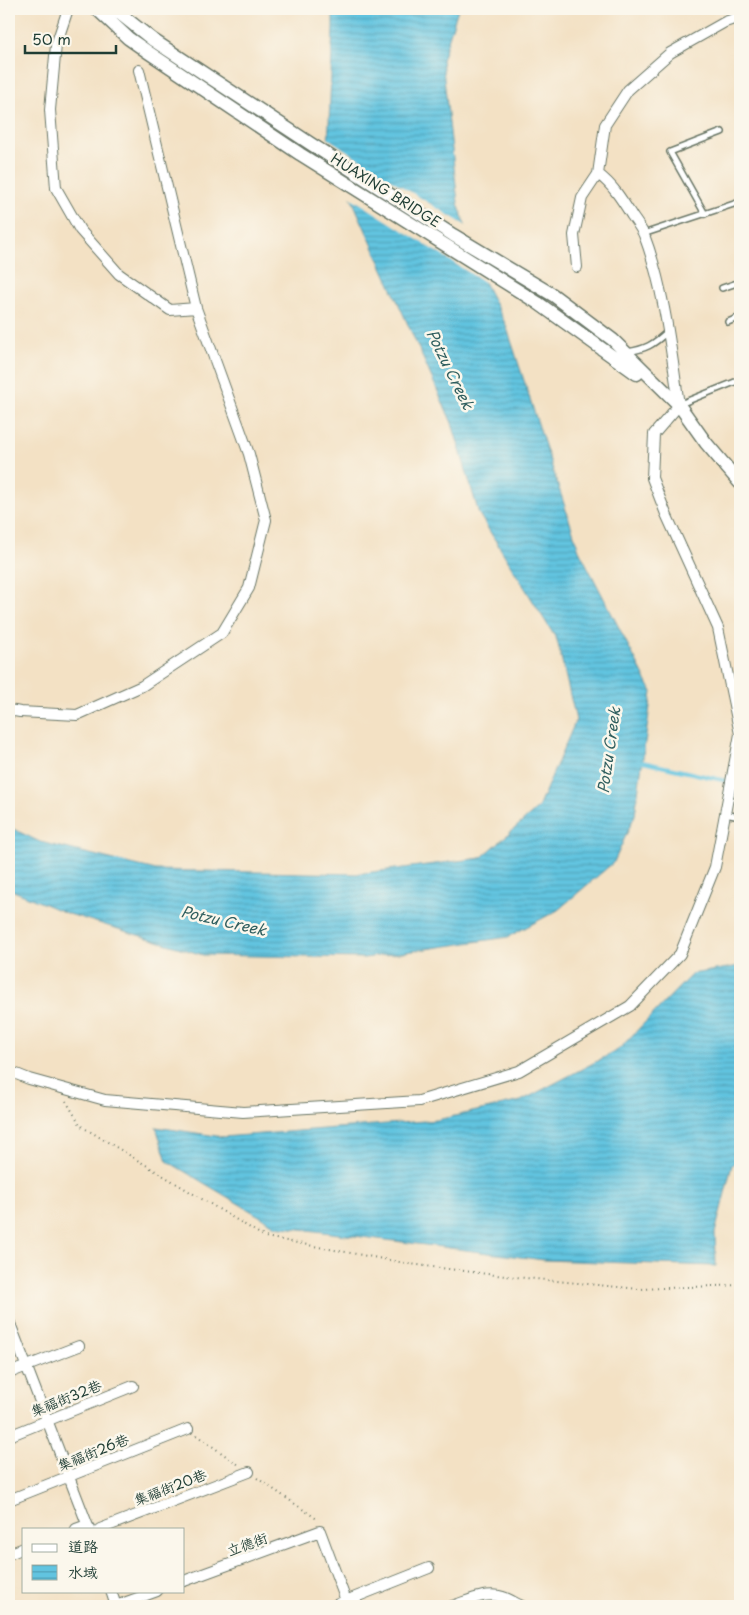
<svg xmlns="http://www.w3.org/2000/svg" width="749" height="1615" viewBox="0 0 749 1615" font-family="'Playpen Sans','LXGW WenKai TC',sans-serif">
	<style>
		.water { fill: url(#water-rules); stroke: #40808a }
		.pier { fill: #f3e1c4 }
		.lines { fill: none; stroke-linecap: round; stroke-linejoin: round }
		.stream { stroke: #62c4e0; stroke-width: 4 }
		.service-casing { stroke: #697666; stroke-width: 8 }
		.minor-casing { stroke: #697666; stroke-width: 12 }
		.tertiary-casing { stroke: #697666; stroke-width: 15 }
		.path { stroke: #697666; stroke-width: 2; stroke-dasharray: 1 4; stroke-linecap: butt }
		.service { stroke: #fff; stroke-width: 5 }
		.minor { stroke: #fff; stroke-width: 10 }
		.tertiary { stroke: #fff; stroke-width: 12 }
		.labels { text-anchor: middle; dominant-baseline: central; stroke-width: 5; stroke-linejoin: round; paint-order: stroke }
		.street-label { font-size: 14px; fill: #1f3d34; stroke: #fbf7ec }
		.water-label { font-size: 15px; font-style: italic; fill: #305f5f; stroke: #fbf7ec }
	</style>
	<defs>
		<pattern id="water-rules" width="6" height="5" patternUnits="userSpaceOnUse" patternTransform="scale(1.25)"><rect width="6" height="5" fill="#62c4e0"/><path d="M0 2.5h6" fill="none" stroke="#50a0b6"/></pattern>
	</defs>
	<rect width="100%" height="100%" fill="#fbf7ec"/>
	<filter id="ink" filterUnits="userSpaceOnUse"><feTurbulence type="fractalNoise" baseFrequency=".02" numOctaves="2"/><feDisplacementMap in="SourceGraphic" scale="10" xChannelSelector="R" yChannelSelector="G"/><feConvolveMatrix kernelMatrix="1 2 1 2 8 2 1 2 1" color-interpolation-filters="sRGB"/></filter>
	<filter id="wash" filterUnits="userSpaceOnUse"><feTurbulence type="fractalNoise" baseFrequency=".0096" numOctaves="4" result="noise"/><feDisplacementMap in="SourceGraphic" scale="20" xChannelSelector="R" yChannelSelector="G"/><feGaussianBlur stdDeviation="1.12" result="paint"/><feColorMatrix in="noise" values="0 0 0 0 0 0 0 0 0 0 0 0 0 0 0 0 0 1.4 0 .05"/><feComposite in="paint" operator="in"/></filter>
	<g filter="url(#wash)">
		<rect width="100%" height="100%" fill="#f3e1c4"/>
		<!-- water -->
		<path class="water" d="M333,9H458L442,60L458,203L483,280L506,325L579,550L652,692L635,815L614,862L558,910L508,937L364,958L203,955L66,913L9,889V827L40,842L156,870L357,874L481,858L538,808L576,720L557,640L479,514L452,423L328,146L333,27Z
			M740,966V1156L732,1165L715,1233L716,1266L544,1260L276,1226L167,1161L156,1127L223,1137L437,1120L521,1101L618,1050L692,974Z"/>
		<!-- pier -->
		<path class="pier" d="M326,137L393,181L468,227L487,284L347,195L326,147Z"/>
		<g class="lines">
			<!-- stream -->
			<path class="stream" d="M638,761L740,784"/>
		</g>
	</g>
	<g filter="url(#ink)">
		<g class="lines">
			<!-- service casing -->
			<g class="service-casing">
				<path id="service" d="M705,214L670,152L722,132
					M643,234L740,202
					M722,288L740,282
					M728,322L740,317
					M627,352C646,349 653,345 667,332
					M680,404L740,380
					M725,814L740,817"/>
			</g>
			<!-- minor casing -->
			<g class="minor-casing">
				<path id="minor" d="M139,70L196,308
					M577,267L574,235L582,198L598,174L605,125L628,90L670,53L725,22L740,17
					M9,710L20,712L77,715L142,686L222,633L249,588L266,520L249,454L196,308L170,310L119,274L80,230L56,188L50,110L56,45L68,9
					M9,1071L29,1079L105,1100L243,1112L419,1101L519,1071L630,1006L680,954L715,867L740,734L718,628L666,514L652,478L654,434L679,405C671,350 664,287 644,235C641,228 636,222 632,216C622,200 613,185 598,174
					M9,1321L89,1529
					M9,1373L79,1346
					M9,1436L133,1386
					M9,1500L188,1429
					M76,1529L87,1525L90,1529
					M100,1529L249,1472
					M9,1554L24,1548
					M184,1581L320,1531L348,1606
					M111,1591L116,1606
					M116,1606L157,1591
					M333,1606L429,1568
					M452,1606C468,1601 486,1591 503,1597C510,1599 516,1604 522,1606"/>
			</g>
			<!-- tertiary casing -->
			<g class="tertiary-casing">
				<path id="tertiary" d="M97,9L128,38L148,52L300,154L538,303L637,374
					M114,9L153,40L311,144L453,235L553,295L613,340L679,405L706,443L740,483"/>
			</g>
			<!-- path -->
			<path class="path" d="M66,1101L81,1126L265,1237L410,1264L495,1275L639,1289L740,1285
				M196,1435L239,1465
				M257,1478L317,1519"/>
			<!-- service -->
			<use href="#service" class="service"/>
			<!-- minor -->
			<use href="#minor" class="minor"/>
			<!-- tertiary -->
			<use href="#tertiary" class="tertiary"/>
		</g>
	</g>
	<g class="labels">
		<!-- street labels -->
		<g class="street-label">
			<text transform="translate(386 190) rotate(32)">HUAXING BRIDGE</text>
			<text transform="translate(66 1398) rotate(-22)">集福街32巷</text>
			<text transform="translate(93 1452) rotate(-22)">集福街26巷</text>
			<text transform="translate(170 1487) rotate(-21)">集福街20巷</text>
			<text transform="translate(247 1544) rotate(-20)">立德街</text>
		</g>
		<!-- water labels -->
		<g class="water-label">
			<text transform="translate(451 369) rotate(64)">Potzu Creek</text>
			<text transform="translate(608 750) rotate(-82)">Potzu Creek</text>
			<text transform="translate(224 920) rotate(13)">Potzu Creek</text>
		</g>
	</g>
	<!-- margin -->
	<rect width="749" height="1615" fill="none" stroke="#fbf7ec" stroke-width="30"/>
	<!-- legend -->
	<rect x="22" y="1528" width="162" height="65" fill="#fbf7ec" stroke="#a3ada2"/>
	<rect x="32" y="1544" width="25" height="8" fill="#ffffff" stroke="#a3ada2"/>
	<text x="68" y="1552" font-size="15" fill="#1f3d34">道路</text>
	<rect x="32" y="1565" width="25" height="15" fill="url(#water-rules)" stroke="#a3ada2"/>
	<text x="68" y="1578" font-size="15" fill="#1f3d34">水域</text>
	<!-- scale -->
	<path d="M25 45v8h91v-8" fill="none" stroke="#1f3d34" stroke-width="2.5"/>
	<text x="32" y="45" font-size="15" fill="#1f3d34" stroke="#fbf7ec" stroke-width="4" paint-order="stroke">50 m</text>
</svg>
